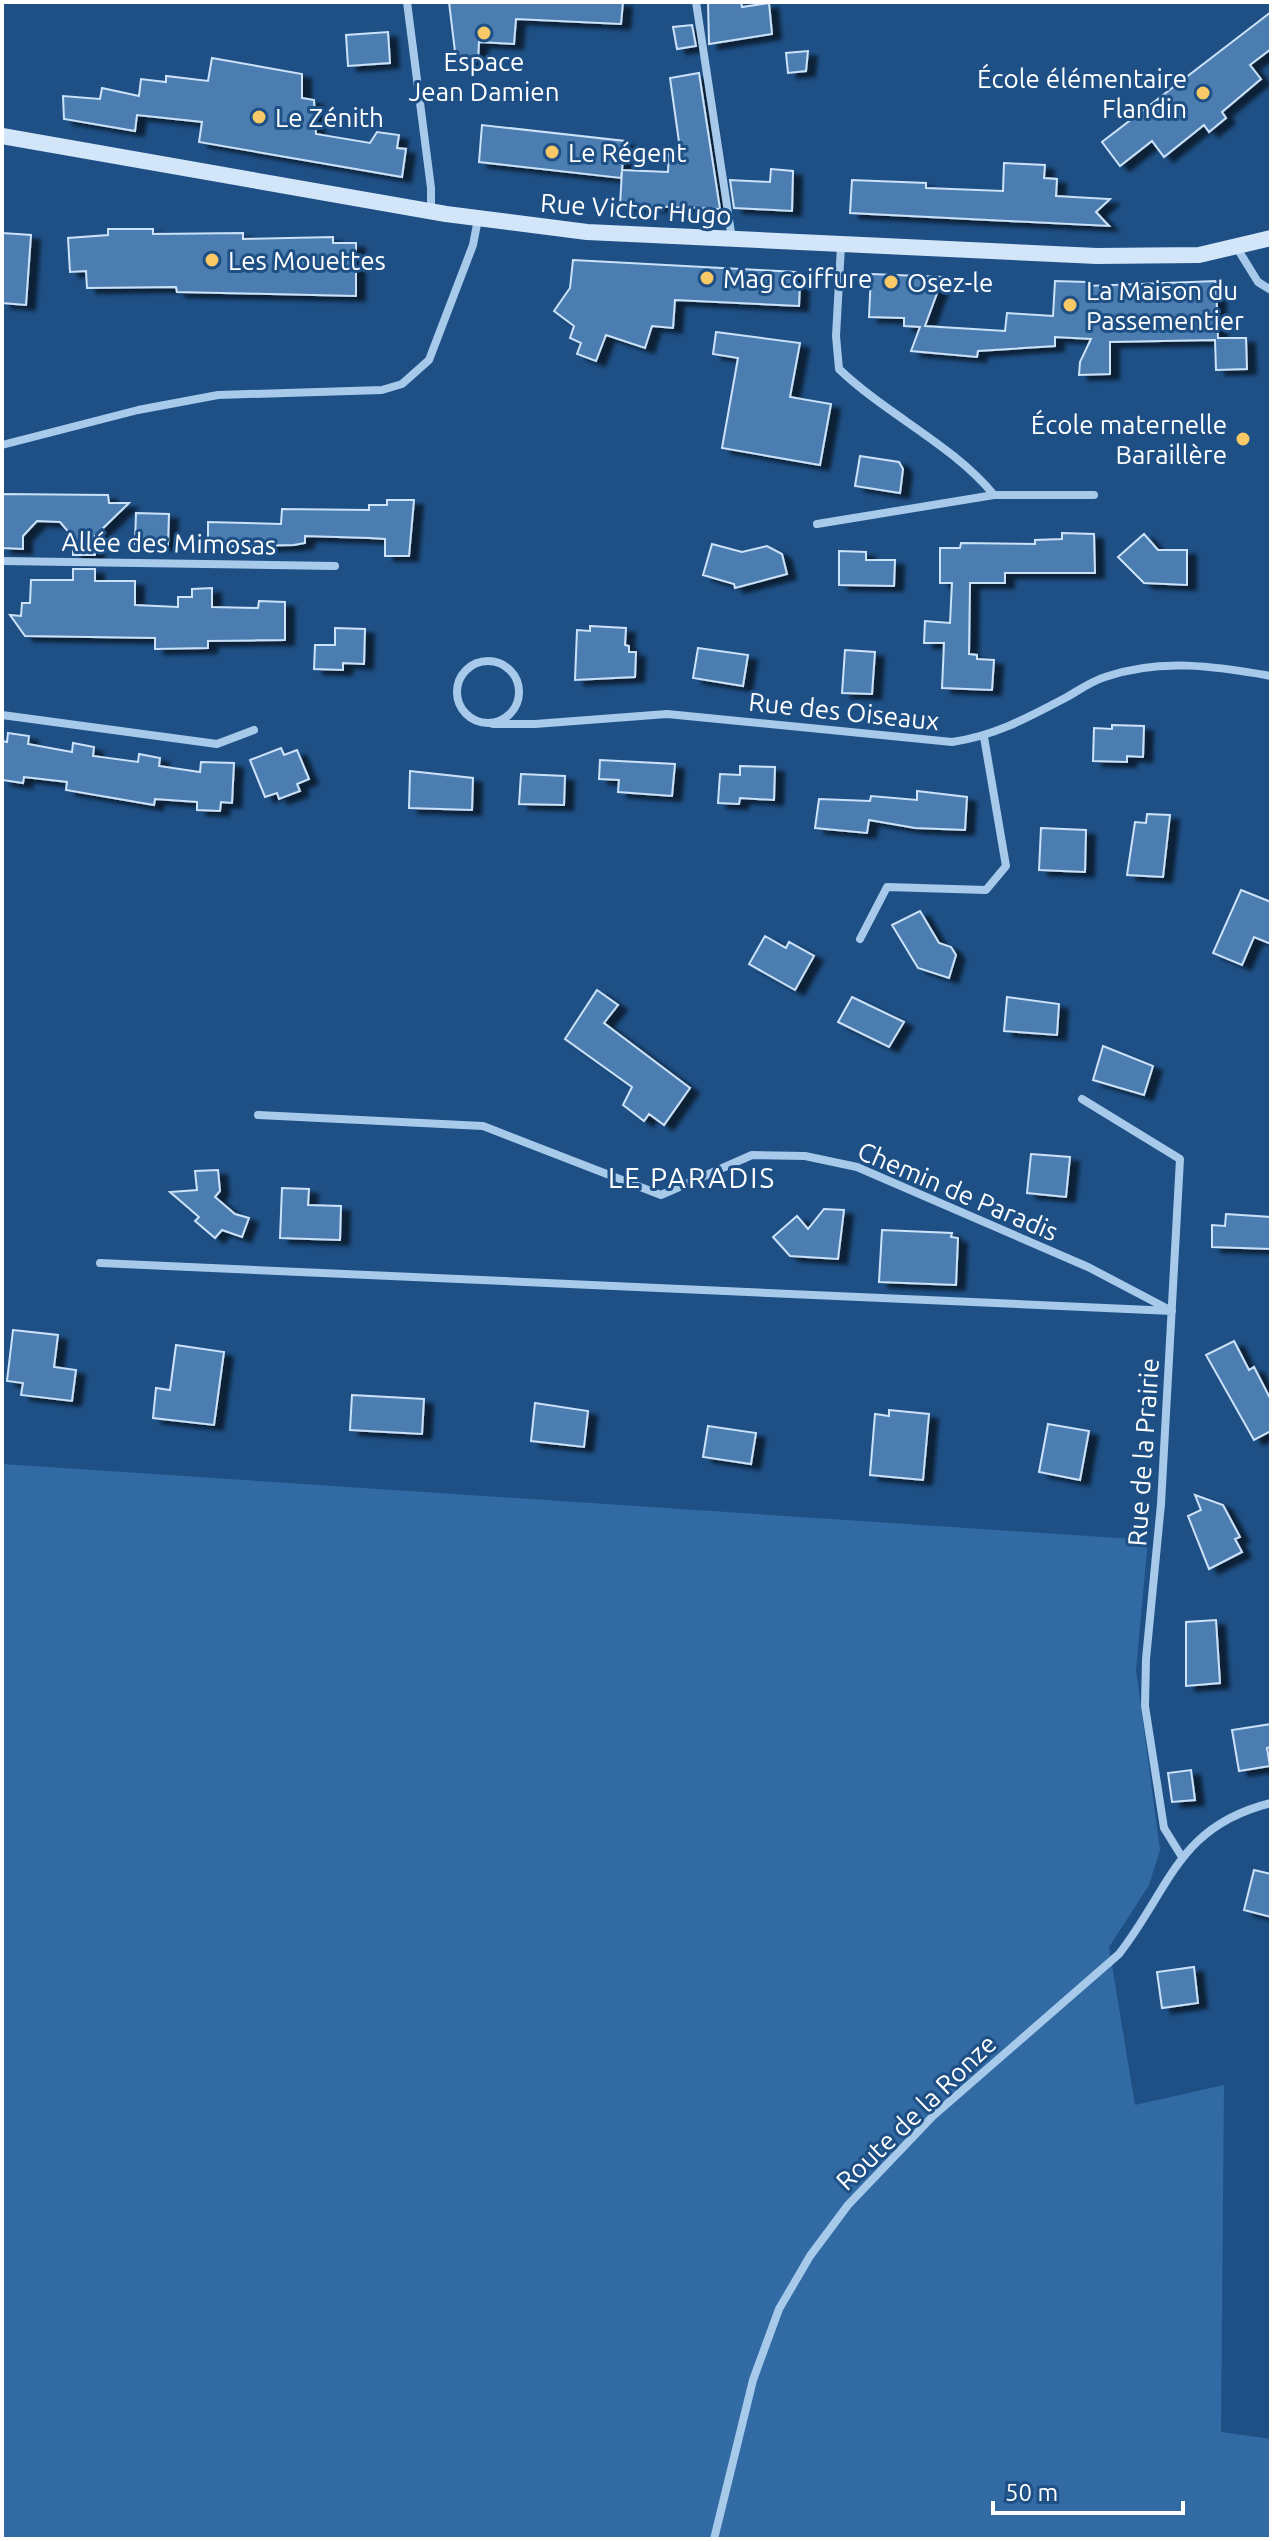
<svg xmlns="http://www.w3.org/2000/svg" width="1273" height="2541" viewBox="0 0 1273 2541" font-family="Ubuntu,sans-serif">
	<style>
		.green { fill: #326ba4 }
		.building { fill: #4b7db1; stroke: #cce2f8; stroke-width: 2; filter: url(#shadow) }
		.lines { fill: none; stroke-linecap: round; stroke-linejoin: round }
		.street { stroke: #a7c9ea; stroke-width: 8 }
		.secondary { stroke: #d3e5f8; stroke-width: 16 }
		.poi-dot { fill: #f9c867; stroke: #1e5086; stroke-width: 3 }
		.labels { text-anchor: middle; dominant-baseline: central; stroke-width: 6; stroke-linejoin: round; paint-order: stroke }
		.poi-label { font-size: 26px; fill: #fff; stroke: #1e5086; text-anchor: start }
		.street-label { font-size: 26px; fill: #fff; stroke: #1e5086 }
		.neighbourhood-label { font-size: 28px; letter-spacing: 2px; fill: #fff; stroke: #1e5086 }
	</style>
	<defs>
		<filter id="shadow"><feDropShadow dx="9" dy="5" stdDeviation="2" flood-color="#0009"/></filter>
	</defs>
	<rect width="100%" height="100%" fill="#1e5086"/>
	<!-- green -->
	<path class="green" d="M2,1464L1148,1540L1136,1670L1160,1850L1149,1885L1109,1947L1135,2105L1224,2085L1221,2432L1271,2439V2539H2Z"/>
	<!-- building -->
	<path class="building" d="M449,2H623L621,24L516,19L514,44L479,42L478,61L456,60Z
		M708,2H741L742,7L769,3L772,34L709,44Z
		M1271,12V49L1250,65L1261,79L1222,112L1226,118L1209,132L1204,125L1164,157L1152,141L1120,166L1102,142Z
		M692,25L696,46L677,49L673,27Z
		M388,32L390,63L348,66L346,35Z
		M808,51L806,71L788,73L786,53Z
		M212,58L302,74V98L314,100L316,134L370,143L377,132L399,135L397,148L406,149L402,177L199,142L202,122L137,115L135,131L64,119L63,96L100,99L102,88L139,96L141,79L166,82V76L208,81Z
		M699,73L720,209L620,205L622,171L621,178L479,162L482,125L625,141L622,170L668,172L669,149H680L670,78Z
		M1004,163L1045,165L1044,178L1057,179L1056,196L1110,199L1096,212L1109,226L850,213L852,180L926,183V188L1003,191Z
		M771,169L793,171L792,211L734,208L730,180L770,182Z
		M108,229H153V234L243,233V239L333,237V243H356V296L177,292L176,287L87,288L86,271L70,272L68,238L108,235Z
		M2,233L31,235L26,305L2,303Z
		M573,260L796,272L795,284H800L799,306L675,300L673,328L652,326L645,348L606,335L596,361L577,354L581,343L570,338L574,326L554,311L570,288Z
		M871,274L943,277L925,326L1005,331L1007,313L1053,316L1055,281L1087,282V286L1216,281L1218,338H1246L1247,369L1216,370L1215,340L1110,342V374L1079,375L1080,362L1091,339L1055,337V346L978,351L977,357L911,351L920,327L904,326V318L869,317Z
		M716,332L800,343L790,397L831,404L820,465L722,448L738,358L713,354Z
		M860,456L899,462L903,469L900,493L855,486Z
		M2,494L108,495L109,503H129L95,536V555H73V537L60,522L37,521L23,536V549L2,548Z
		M387,500H414L409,556H385V539L369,538L305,536V543L294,545L208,547V522L281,524L282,509L369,510V505H387Z
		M136,513L169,514L168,545L135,544Z
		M1062,533L1094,534L1095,573H1005V583H970L969,654L977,655V659L994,660L992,690L942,688L944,643H924L925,621L950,623L952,583H940V548H960L961,543L1035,544V540L1062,539Z
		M1144,534L1158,550H1187V585L1144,583L1118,557Z
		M712,544L742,552L767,546L782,554L787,574L735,588L734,584L703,575Z
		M839,551L866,552V560H895L894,586L839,585Z
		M73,569H95V581H135V605L178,607V597H192V589L212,588V607L258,608L259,601L285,602V640L208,641V648L155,649V638L25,636L10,615L21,616L22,603H30L31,580H73Z
		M590,626L626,628L625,645L629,646V652H636L635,677L575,680L577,630L590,631Z
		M335,628L365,629L364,664L343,663V670L314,669L315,645H335Z
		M698,648L748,655L743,686L693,678Z
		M845,650L875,652L872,694L842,693Z
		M1112,725L1144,726L1143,757L1127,756V762L1093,761L1094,728L1112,729Z
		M8,733L29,736L28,744L72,752L73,743L94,747L93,756L138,762L139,754L160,758L159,766L200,772L201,762L234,763L232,803L221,802L220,811L197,810V802L155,799L154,805L66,790L67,782L24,777L23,783L2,780V741L7,742Z
		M281,748L284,755L297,750L309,779L297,784L300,791L279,799L277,793L265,797L250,760Z
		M600,760L675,764L672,796L618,792L619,780L599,779Z
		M740,766L775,767L774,800L740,798L739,804L718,803L720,774L740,775Z
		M410,771L473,778L472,810L409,808Z
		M521,774L565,776L564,805L519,804Z
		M917,791L967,797L965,830L915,828L869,820L867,833L815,828L819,799L870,801L871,796L917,800Z
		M1147,814L1170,815L1163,877L1127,875L1135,822L1146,823Z
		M1041,828L1086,830L1085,872L1039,870Z
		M1241,890L1271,902V944L1254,937L1242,965L1213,953Z
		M920,911L939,943L951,947L956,955L949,978L918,968L892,925Z
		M765,936L786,948L789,942L814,956L795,990L749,964Z
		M597,990L618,1005L604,1023L690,1088L664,1125L649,1114L644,1121L623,1105L632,1087L565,1039Z
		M852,997L904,1022L889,1047L838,1022Z
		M1007,997L1059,1004L1057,1035L1004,1031Z
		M1103,1046L1153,1066L1144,1095L1093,1080Z
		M1031,1154L1070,1157L1066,1197L1027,1193Z
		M218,1170L220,1191L215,1197L235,1214L249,1218L242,1237L222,1230L215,1238L195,1221L199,1217L170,1192L197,1190L195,1171Z
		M282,1188L309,1189L308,1205L341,1206L340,1240L280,1238Z
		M824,1209L844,1210L838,1259L790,1256L773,1237L797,1216L808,1229Z
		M1226,1214L1271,1217V1249L1212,1247V1225L1225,1226Z
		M882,1230L952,1233L951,1237L958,1238L956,1285L879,1282Z
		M13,1330L58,1335L54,1367L76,1370L72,1401L21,1395L23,1383L7,1381Z
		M1234,1341L1249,1370L1254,1367L1271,1400V1431L1254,1440L1206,1355Z
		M176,1345L224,1352L214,1425L153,1418L156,1388L170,1390Z
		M352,1395L424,1399L422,1434L350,1430Z
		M535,1403L588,1411L584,1447L531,1441Z
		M889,1410L929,1414L923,1480L870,1475L875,1414L889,1416Z
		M1048,1424L1089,1431L1080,1480L1039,1472Z
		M708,1426L756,1433L751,1464L703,1457Z
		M1195,1495L1223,1505L1240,1537L1235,1539L1242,1552L1209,1569L1188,1516L1201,1510Z
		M1216,1620L1220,1683L1186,1686V1622Z
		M1271,1724V1747L1267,1748L1270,1766L1239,1771L1232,1730Z
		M1191,1770L1195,1800L1172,1802L1168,1773Z
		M1254,1870L1271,1874V1917L1244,1910Z
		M1194,1967L1198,2003L1162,2008L1157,1972Z"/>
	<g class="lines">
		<!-- street -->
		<path class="street" d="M407,2L431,188V212
			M696,2L732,239
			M841,246L836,336L839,369C887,415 952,444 994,495
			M1237,248L1258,282L1271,290
			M2,445L138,410L218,395L382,390L402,384L429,360L473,245L478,219
			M817,524L994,495H1094
			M2,561L335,566
			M457 692a31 31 0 1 1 62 0a31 31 0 1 1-62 0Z
			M2,715L217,744L254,730
			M493,724H535L667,714L952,742C995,736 1029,717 1067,697C1079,690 1092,681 1105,677C1160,658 1215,666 1271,676
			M860,939L887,887L986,890L1006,866L984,737
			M1082,1099L1180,1159L1161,1504L1146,1659L1145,1706L1164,1828L1182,1857
			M258,1115L483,1126L661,1195L752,1155L805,1156L857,1167L1088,1267L1168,1309
			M100,1263L1172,1311
			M714,2539L753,2380L779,2309L810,2256L848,2205L933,2116L1119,1954C1171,1887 1178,1826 1271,1803"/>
		<!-- secondary -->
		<path class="secondary" d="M2,136L446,214L587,232L1097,256L1199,255L1271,238"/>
	</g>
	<!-- markers -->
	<g class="poi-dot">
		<circle cx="484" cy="33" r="8"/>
		<circle cx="1203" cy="93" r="8"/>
		<circle cx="259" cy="117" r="8"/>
		<circle cx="552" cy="152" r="8"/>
		<circle cx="212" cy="260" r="8"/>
		<circle cx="707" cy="278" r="8"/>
		<circle cx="891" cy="282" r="8"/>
		<circle cx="1070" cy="305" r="8"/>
		<circle cx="1243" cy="439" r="8"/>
	</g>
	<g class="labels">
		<!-- poi labels -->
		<g class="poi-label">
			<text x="484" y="61" text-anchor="middle">Espace<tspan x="484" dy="30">Jean Damien</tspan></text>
			<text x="1187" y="78" text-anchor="end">École élémentaire<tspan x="1187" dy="30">Flandin</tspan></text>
			<text x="275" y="117">Le Zénith</text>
			<text x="568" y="152">Le Régent</text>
			<text x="228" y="260">Les Mouettes</text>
			<text x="723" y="278">Mag coiffure</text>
			<text x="907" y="282">Osez-le</text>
			<text x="1086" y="290">La Maison du<tspan x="1086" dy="30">Passementier</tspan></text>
			<text x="1227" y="424" text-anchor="end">École maternelle<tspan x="1227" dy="30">Baraillère</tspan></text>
		</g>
		<!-- street labels -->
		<g class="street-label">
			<text transform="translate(636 209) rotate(4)">Rue Victor Hugo</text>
			<text transform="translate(169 543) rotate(1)">Allée des Mimosas</text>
			<text transform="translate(844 711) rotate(6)">Rue des Oiseaux</text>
			<text transform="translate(958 1191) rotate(23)">Chemin de Paradis</text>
			<text transform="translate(1143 1452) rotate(-86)">Rue de la Prairie</text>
			<text transform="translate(916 2112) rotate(-44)">Route de la Ronze</text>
		</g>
		<!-- neighbourhood labels -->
		<g class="neighbourhood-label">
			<text x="692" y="1177">LE PARADIS</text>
		</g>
	</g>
	<!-- border -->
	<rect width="1273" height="2541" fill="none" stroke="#ffffff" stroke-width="8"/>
	<!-- scale -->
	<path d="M993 2501v12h190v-12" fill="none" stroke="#ffffff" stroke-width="4"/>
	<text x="1005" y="2501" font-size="24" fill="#ffffff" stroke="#1e5086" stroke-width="6" paint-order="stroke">50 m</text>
</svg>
